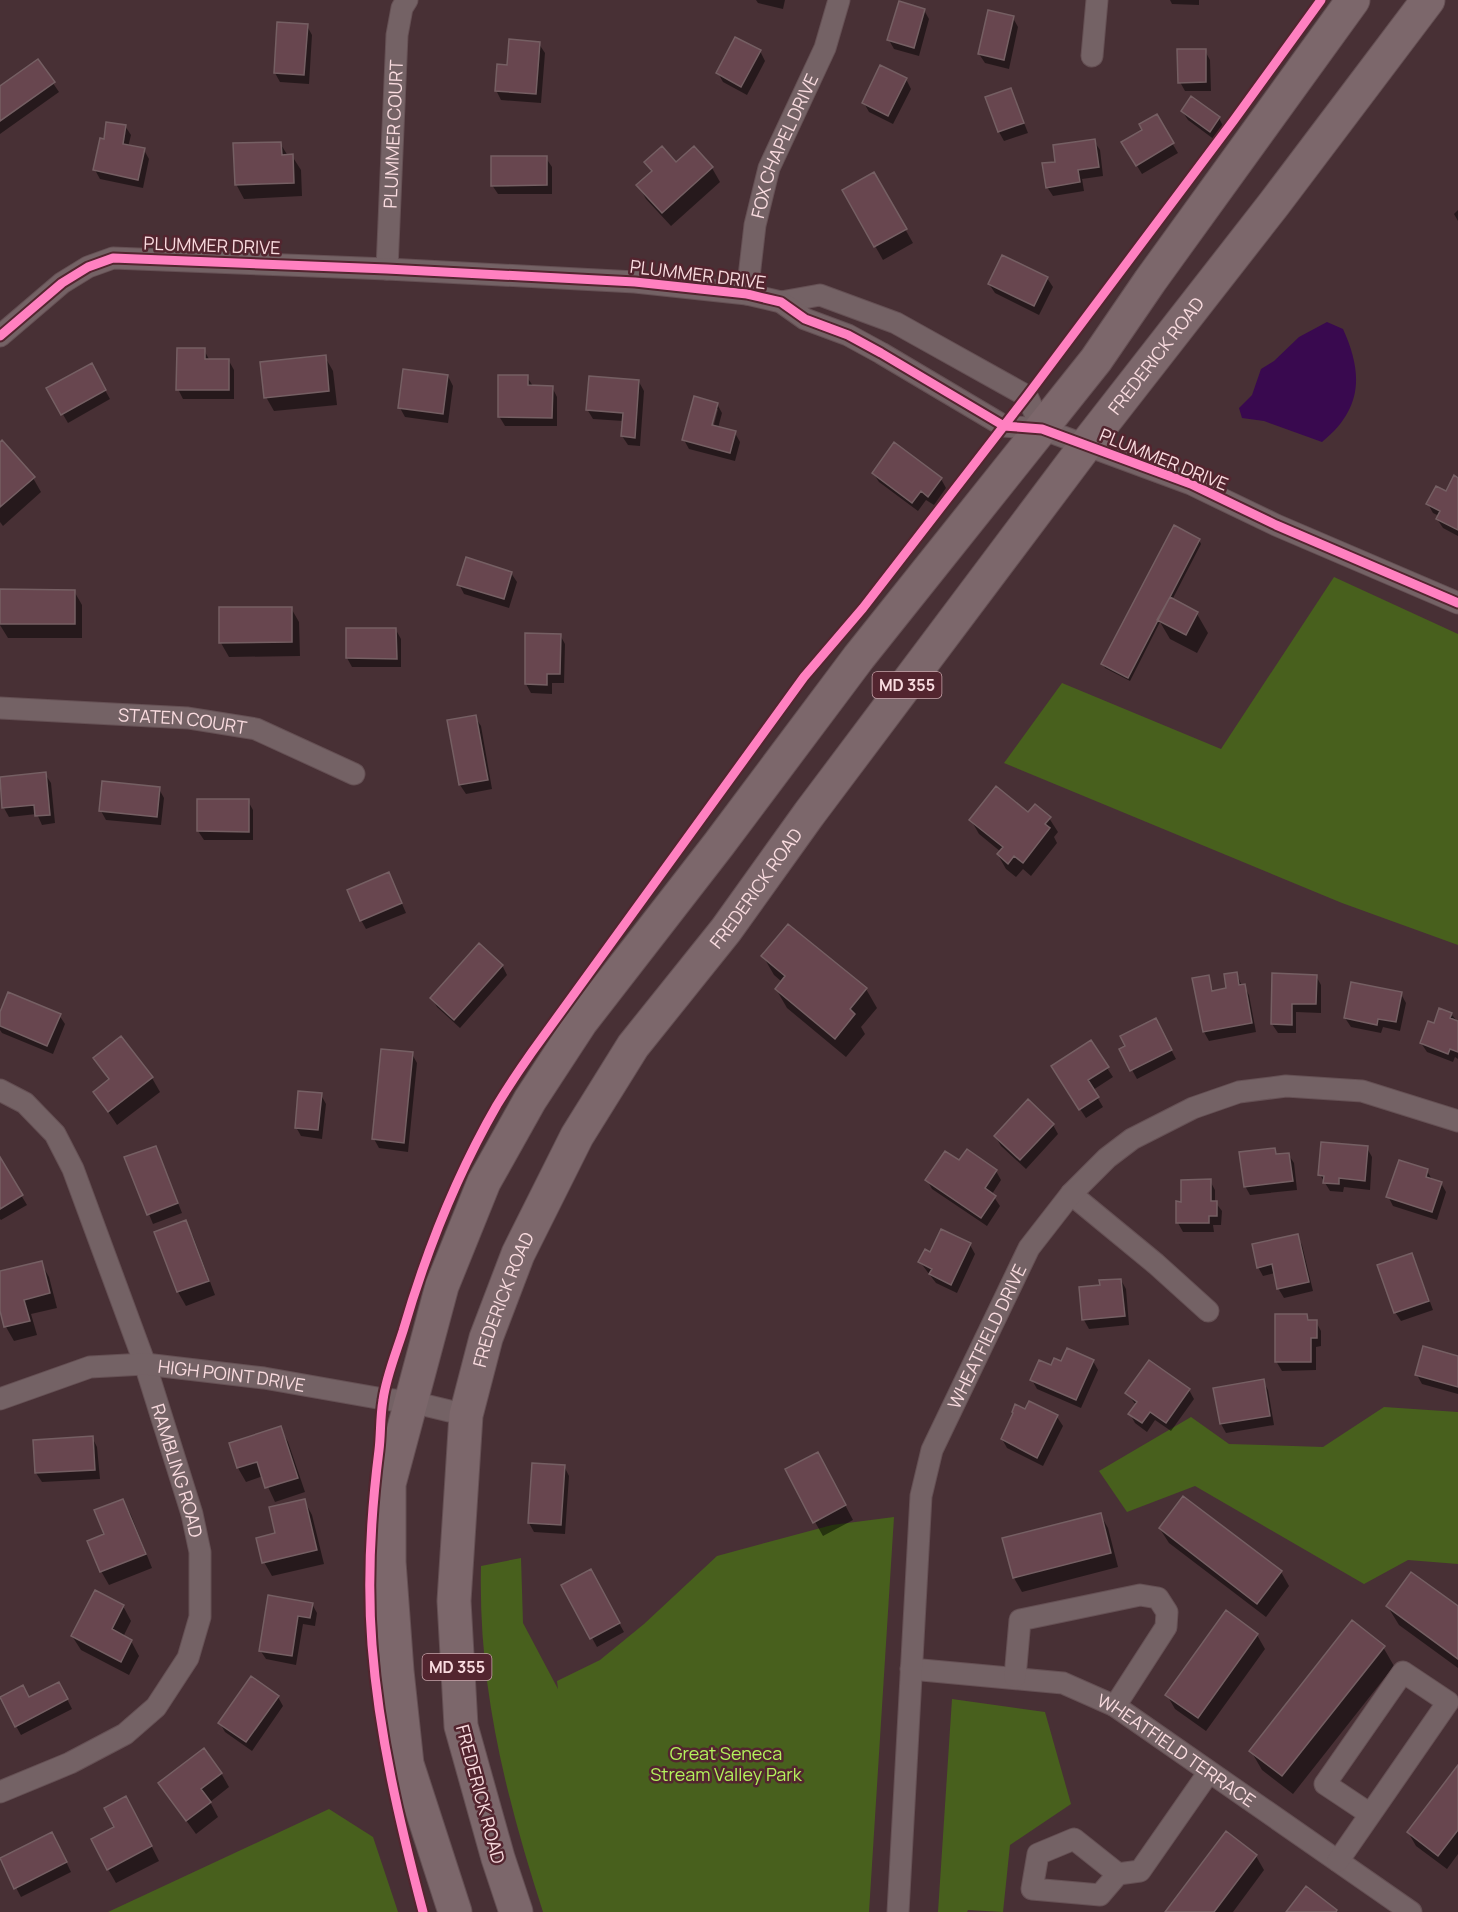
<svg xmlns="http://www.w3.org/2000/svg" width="1458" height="1912" viewBox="0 0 1458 1912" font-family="Manrope,sans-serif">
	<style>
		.green { fill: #48601d }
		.water { fill: #39094f }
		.shadow { fill: #0007; fill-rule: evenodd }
		.building { fill: #68464f; stroke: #755f63; stroke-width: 1.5 }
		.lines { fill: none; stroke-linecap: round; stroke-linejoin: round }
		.minor-casing { stroke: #655054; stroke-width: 23 }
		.primary-casing { stroke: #655054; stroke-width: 35 }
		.minor { stroke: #746265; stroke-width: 21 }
		.primary { stroke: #7c676b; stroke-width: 33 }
		.cycleway-casing { stroke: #53252f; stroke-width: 13 }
		.cycleway { stroke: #ff80c0; stroke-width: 9 }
		.labels { text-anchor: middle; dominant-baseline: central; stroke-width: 5; stroke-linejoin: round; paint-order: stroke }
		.shield { fill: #53252f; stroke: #c7a4aa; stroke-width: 1.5 }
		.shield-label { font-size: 16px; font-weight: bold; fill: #f9dbdf }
		.street-label { font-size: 18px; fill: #f9dbdf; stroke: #53252f }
		.park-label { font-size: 18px; fill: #b3f15c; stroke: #53252f }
	</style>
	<rect width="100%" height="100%" fill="#483035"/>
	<!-- green -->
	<path class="green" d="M1334,577L1458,634V945L1342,903L1004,763L1062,683L1221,749Z
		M1384,1407L1458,1412V1564L1408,1560L1364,1584L1195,1486L1127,1512L1099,1471L1191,1417L1229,1444L1323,1447Z
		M894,1517L869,1912H543C506,1797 478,1688 481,1566L521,1558L523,1623L558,1689L557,1681L600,1660L644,1624L717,1556L832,1525Z
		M952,1699L1045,1712L1071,1804L1010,1845L1003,1912L968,1910L967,1912H938Z
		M329,1809L373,1837L398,1912H108Z"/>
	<!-- water -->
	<path class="water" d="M1327,322L1343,329C1363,373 1363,409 1322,442L1264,421L1242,418L1239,408L1252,395L1261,369L1274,361L1299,337Z"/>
	<!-- shadow -->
	<path class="shadow" d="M756,0H785L783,9L758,3Z
		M1170,0H1199V5L1172,4Z
		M924,10L929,19L919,56L894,49L889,40Z
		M1013,18L1018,27L1009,69L985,63L979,54Z
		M307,26L312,35L309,84L280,82L275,73Z
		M539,44L545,53L541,103L501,100L496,90L509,66Z
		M760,51L765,61L747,95L723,82L718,73Z
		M1205,51L1210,60L1211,91H1185L1180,82Z
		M38,61L59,92L0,134V88Z
		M906,79L911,89L893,124L869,112L864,103Z
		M1011,90L1028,133L1004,141L999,132L987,98Z
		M1192,98L1219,118L1224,128L1215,140L1188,120L1182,111Z
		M1156,116L1178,153L1142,174L1123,143L1144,130Z
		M125,126L131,135L128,147L144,150L149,159L143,188L100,179L95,170Z
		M1094,141L1100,150L1103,176L1082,179L1084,191L1053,196L1047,187L1057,163Z
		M280,143L288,156H292L301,170L302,196L244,199L236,184Z
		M546,158L552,167V194H498L492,185Z
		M646,162L712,168L720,182L671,226L646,199L638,185L652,173Z
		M874,174L913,243L883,260L844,191Z
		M1458,210V221L1454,214Z
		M1047,278L1053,287L1039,315L995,293L989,284Z
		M204,350L210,361H229L234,370V399H183L178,389Z
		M325,357L333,371L337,405L274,411L266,397Z
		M91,365L110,399L68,423L48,389Z
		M448,376L453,386L448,423L405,417L400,408Z
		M527,377L533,386L552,387L557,397V426H505L499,416Z
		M639,382L644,391L640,446L628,445L622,436L623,421L593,419L587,409Z
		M717,404L722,413L718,428L735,433L740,442L735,461L689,449L684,440ZM715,409H718L712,432H709Z
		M0,444L33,478L41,492L3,526L0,522Z
		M873,473L941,479L946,488L934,505L926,500L918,511L879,482Z
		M1458,479V536L1443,528L1437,519L1439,516L1433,513L1428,504L1446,493Z
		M1199,540L1201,544L1172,600L1197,614L1208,633L1197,653L1170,639L1160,622L1130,681L1105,668L1103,664Z
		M511,573L517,582L509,608L464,594L459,584Z
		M0,591H74L82,605V638H8L0,625Z
		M291,608L299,622L300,656L229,657L221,643Z
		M396,630L401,639V667H352L347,658Z
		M560,635L565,644L564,683H552V694L531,693L526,684Z
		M475,717L481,726L492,789L466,794L460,785L449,721Z
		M45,774L51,783L55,823L42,825L37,814L9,817L4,808L1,778Z
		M159,789L164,798L161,825L106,820L101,811Z
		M248,801L253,810V840H204L198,831Z
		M1028,814L1049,818L1058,832L1054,837L1057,843L1031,876L1023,869L1016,877L1006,869L998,855L1001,852L979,834L971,820Z
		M393,883L406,913L366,929L361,920Z
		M789,926L866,989L877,1008L861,1027L865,1034L846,1057L787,1008L776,989L782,982L774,975L763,956Z
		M502,965L507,975L460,1028L437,1007L432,998Z
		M1236,973L1242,986H1244L1249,995L1256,1032L1209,1041L1204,1032L1208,977L1214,992L1228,990Z
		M1316,976L1321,985V1013L1296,1012V1033H1278L1272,1024Z
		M1401,994L1406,1003L1400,1031L1383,1027L1381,1033L1351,1027L1345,1018Z
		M1451,1014L1458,1022V1059L1455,1057L1453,1062L1427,1052L1421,1043L1435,1025Z
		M59,1015L65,1024L53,1054L2,1033L0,1030V1016Z
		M1160,1029L1176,1059L1137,1079L1132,1070Z
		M1090,1042L1113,1077L1093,1090L1103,1107L1086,1118L1058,1076Z
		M412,1054L417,1063L408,1152L379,1148L374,1139Z
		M95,1058L152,1078L160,1092L117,1125L95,1092L109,1081Z
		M321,1095L326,1104L322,1139L301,1136L296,1127Z
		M1053,1125L1058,1134L1026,1169L1001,1146L995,1136Z
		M156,1147L182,1213L153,1224L126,1158Z
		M1367,1148L1372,1157L1370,1190L1344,1187L1343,1192L1330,1191L1320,1175Z
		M1274,1150L1278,1156L1288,1154L1294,1163L1297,1190L1250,1195L1245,1186Z
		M0,1160L27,1205L1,1220L0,1219Z
		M960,1163L996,1171L1001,1180L992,1194L1000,1206L987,1226L932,1189L927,1180Z
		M1427,1171L1433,1181L1441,1183L1446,1192L1437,1220L1393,1206L1388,1196Z
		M1210,1181L1215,1190V1202L1222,1211L1221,1225H1213L1214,1232H1183L1178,1223L1177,1203H1183Z
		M185,1222L193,1236L215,1295L186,1306L178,1292L156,1233Z
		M1297,1236L1302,1245L1313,1291L1284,1298L1278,1288L1275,1273L1263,1276L1258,1267Z
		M970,1245L975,1254L957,1293L936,1283L920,1262L931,1254Z
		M1411,1255L1416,1264L1433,1310L1401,1321L1395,1312Z
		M41,1263L49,1277L57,1308L31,1314L37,1335L14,1341L6,1327L0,1304V1273Z
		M1121,1280L1126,1289L1129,1325L1089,1329L1084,1320L1102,1287Z
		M1307,1315L1310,1322H1316L1321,1331V1346L1316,1347V1370L1282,1371L1276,1361Z
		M1458,1357V1394L1422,1384L1417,1375Z
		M1093,1361L1098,1370L1081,1408L1037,1389L1032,1380L1052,1367Z
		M1263,1381L1268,1390L1274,1425L1226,1433L1221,1424Z
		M1189,1390L1194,1399L1171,1431L1155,1420L1147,1432L1135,1423L1130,1414L1136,1405L1127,1393Z
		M1030,1403L1057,1417L1063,1426L1043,1466L1007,1448L1002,1439Z
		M280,1428L288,1442L305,1492L275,1502L263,1476L246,1482L238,1468L231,1444Z
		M92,1437L97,1447L100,1479L42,1482L36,1473L34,1441Z
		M564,1466L569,1476L565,1534L534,1532L529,1523Z
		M825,1467L853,1520L823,1536L815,1522Z
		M123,1500L131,1515L152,1568L109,1585L101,1571L106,1535Z
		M304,1500L312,1515L324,1564L272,1576L264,1562L277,1534Z
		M1100,1514L1108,1528L1118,1567L1022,1592L1014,1578Z
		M1160,1529L1281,1572L1289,1586L1266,1617L1169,1543Z
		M590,1571L624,1632L597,1647L563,1586Z
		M269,1597L312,1604L317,1613L315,1626L303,1624L296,1665L266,1659L260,1650Z
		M123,1606L131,1621L123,1637L131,1641L139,1656L129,1675L81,1650L72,1636Z
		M1388,1607L1458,1608V1668L1399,1625Z
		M1257,1635L1265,1649L1206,1731L1175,1709L1167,1695Z
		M1383,1647L1394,1666L1293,1794L1262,1770L1251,1751Z
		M64,1693L72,1709L21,1735L16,1726L29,1699Z
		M278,1697L283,1706L252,1751L225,1732L220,1723Z
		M1458,1767V1854L1447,1869L1416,1846L1408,1832Z
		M221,1773L229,1787L210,1802L218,1817L196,1834L160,1784Z
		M134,1812L159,1861L116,1883L108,1869L116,1827Z
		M57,1843L71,1872L21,1897L1,1859Z
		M1256,1856L1264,1870L1233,1912H1167Z"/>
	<!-- building -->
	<path class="building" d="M899,1L925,9L914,48L887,40Z
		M988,10L1014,16L1004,60L978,54Z
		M277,22L308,24L304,75L274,73Z
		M735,37L761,50L741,87L716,73Z
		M509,39L540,42L536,94L495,91L497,64L507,65Z
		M1177,49H1206V82L1178,83Z
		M38,59L55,82L0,121V86Z
		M880,65L907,78L888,116L862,103Z
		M1011,88L1024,123L998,132L985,97Z
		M1191,96L1220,117L1210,132L1181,111Z
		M1157,114L1174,143L1136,166L1121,142L1142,130L1139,124Z
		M106,122L126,125L123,144L145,148L138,180L93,170L100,138L104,139Z
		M1095,139L1099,167L1078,170L1080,182L1046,188L1042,163L1055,162L1053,145Z
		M281,142L282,155L293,154L294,183L235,185L233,143Z
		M662,146L676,162L694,146L713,167L662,213L636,185L652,171L644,162Z
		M491,156H547V185L491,186Z
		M874,172L907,229L874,247L842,190Z
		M1002,255L1048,277L1034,306L988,284Z
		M177,348H205V359H229V390H176Z
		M326,355L329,391L264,398L260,362Z
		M92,363L106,390L61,415L46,388Z
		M403,369L448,375L443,414L398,408Z
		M498,375H528V385L553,386L552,418L498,417Z
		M589,376L639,380L635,438L621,436L623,413L586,410Z
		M694,396L718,403L712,425L736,431L730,453L682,440Z
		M2,440L35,477L0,507V442Z
		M894,442L942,478L928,497L921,491L912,503L872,473Z
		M1454,475L1458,478V530L1436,519L1440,511L1426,504L1436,486L1446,491Z
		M1174,525L1200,539L1128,678L1101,664Z
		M466,557L512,572L504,599L457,585Z
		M0,589L75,590V624H0Z
		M1170,597L1198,612L1186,635L1157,620Z
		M219,607H292V642L219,643Z
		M346,628H396L397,659L346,658Z
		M525,633L561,634L560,674H547V685L525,684Z
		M476,715L488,780L459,785L447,720Z
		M46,772L50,815L35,816L34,805L2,808L0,777Z
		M102,781L160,787L157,817L99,811Z
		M996,786L1028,812L1035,804L1051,817L1045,824L1050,828L1023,863L1014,856L1008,864L997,854L1003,847L969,820Z
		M197,799H249V832L197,831Z
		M389,872L402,903L360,921L347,890Z
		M788,924L867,988L850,1009L855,1014L835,1039L775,989L785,976L761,956Z
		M479,943L503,965L454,1020L430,998Z
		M1237,972L1239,985L1245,984L1252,1023L1203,1032L1192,978L1209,975L1212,991L1226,988L1224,974Z
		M1272,973L1317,975L1316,1004H1292V1025L1271,1024Z
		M1351,982L1402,992L1396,1022L1378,1019L1377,1025L1344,1018Z
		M8,992L61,1014L47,1046L0,1026V1012Z
		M1439,1008L1452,1013L1450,1018L1458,1021V1052L1450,1049L1448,1054L1420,1043L1428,1021L1434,1023Z
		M1156,1018L1172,1050L1130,1071L1119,1049L1125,1046L1120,1036Z
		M121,1036L153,1077L108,1112L93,1092L109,1079L93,1058Z
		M1091,1040L1109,1067L1088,1080L1099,1097L1079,1110L1051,1066Z
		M381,1049L413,1052L404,1143L372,1139Z
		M298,1091L322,1093L318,1130L295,1128Z
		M1028,1099L1054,1124L1020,1160L994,1136Z
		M1321,1142L1368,1146L1365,1181L1339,1178V1184L1323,1183L1324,1176L1318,1175Z
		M156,1146L178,1203L147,1215L124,1157Z
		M1275,1148L1276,1154L1289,1153L1293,1181L1244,1187L1239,1152Z
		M967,1149L997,1170L985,1188L996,1196L981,1218L925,1180L945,1151L959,1160Z
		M0,1157L23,1195L0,1209Z
		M1399,1160L1428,1169L1426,1177L1442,1182L1432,1212L1386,1197Z
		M1211,1179V1201H1217V1216H1209V1223H1176V1201L1181,1202V1180Z
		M186,1220L209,1281L177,1292L154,1232Z
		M941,1229L971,1243L951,1285L929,1274L932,1269L918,1262L925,1249L930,1252Z
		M1298,1234L1309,1282L1277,1289L1272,1264L1257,1268L1252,1244Z
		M1412,1253L1429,1301L1394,1313L1377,1265Z
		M42,1261L50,1293L24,1300L30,1321L4,1327L0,1311V1271Z
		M1121,1279L1125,1316L1082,1320L1079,1287L1100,1285L1099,1280Z
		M1275,1314H1307L1308,1320H1317V1338H1311V1362H1275Z
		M1423,1346L1458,1356V1387L1415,1375Z
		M1067,1348L1094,1360L1076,1400L1030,1380L1039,1360L1051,1365L1054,1358L1061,1361Z
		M1149,1360L1190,1389L1166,1423L1150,1412L1142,1423L1128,1414L1137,1402L1125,1393Z
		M1264,1379L1270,1416L1220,1424L1213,1388Z
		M1029,1401L1058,1415L1037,1458L1001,1439L1013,1413L1012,1412L1015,1404L1025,1409Z
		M281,1426L298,1478L265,1488L257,1462L237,1468L229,1443Z
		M93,1436L95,1470L35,1473L33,1440Z
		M818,1452L846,1505L813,1523L785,1469Z
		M532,1463L565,1465L561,1525L528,1523Z
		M1183,1496L1282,1571L1257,1604L1159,1528Z
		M123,1499L146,1554L100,1572L87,1541L104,1534L94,1510Z
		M305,1499L317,1550L262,1563L256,1538L275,1533L269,1507Z
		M1101,1513L1111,1553L1013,1578L1002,1538Z
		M591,1569L620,1623L590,1639L561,1585Z
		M1411,1572L1458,1606V1659L1386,1606Z
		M95,1590L124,1605L112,1629L132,1640L121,1662L71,1636Z
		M268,1595L313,1603L310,1618L298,1616L292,1656L259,1651Z
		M1226,1610L1258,1634L1198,1718L1165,1695Z
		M1352,1620L1385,1646L1282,1776L1249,1751Z
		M251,1676L279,1696L246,1742L218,1723Z
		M59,1682L68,1699L15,1727L0,1697L23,1685L29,1697Z
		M204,1748L222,1773L201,1789L211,1802L186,1821L158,1783Z
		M1458,1765V1830L1438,1856L1407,1832Z
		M126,1796L152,1846L107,1870L91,1839L114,1827L104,1808Z
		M1226,1831L1257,1855L1214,1912H1165Z
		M52,1832L67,1862L14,1889L0,1858Z
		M1306,1886L1337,1910L1336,1912H1286Z"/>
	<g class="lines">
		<!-- minor casing -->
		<g class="minor-casing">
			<g id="minor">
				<path d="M1092,56L1097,0"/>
				<path id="s1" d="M387,269L397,35L402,8L407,0"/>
				<path id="s2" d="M747,294L755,225L769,168L825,48L839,0"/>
				<path d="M781,302L820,295L896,323L1027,396L1042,429"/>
				<path d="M0,336L62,283L88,267L113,258L387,269L635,282L747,294L781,302L805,319L848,335L881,353L1004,426L1042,429L1191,484L1276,525L1458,603"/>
				<path id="s3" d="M0,708L188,718L256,729L354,774"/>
				<path id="s4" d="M0,1090L25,1103L55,1134L73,1169L145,1364L192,1514L200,1552V1617L188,1658L156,1707L125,1734L70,1763L0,1792"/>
				<path d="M1071,1194L1156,1264L1208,1311"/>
				<path id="s5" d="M0,1399L90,1367L145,1364L264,1378L383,1399L412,1402L466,1415"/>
				<path id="s6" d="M911,1669L1063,1683L1115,1706L1411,1912"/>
				<path d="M1015,1677L1020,1620L1140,1595L1158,1598L1167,1612L1166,1627L1115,1706"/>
				<path d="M1338,1861L1448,1702L1403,1672L1325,1784L1370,1814"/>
				<path d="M1118,1874L1074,1839L1038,1854L1032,1889L1100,1895L1118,1874L1140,1871L1209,1772"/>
				<path id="s7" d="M898,1912L921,1496L932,1450L1029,1248L1071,1194L1107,1158L1132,1139L1193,1108L1239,1092L1286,1086L1362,1091L1458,1121"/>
			</g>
		</g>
		<!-- primary casing -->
		<g class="primary-casing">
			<g id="primary">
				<path d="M455,1912L407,1764L397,1671L389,1562V1484L442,1286L484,1182L530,1100L581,1022L719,844L859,657L1096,360L1150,281L1353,0"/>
				<path id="s8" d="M516,1912L498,1858L461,1726L454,1601L466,1415L486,1338L518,1254L577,1136L633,1046L726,930L809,814L1086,445L1274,204L1428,0"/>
			</g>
		</g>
		<!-- minor -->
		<use href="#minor" class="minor"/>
		<!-- primary -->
		<use href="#primary" class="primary"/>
		<!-- cycleway casing -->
		<g class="cycleway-casing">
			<path id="cycleway" d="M0,336L62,283L88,267L113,258L387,269L635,282L747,294L781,302L805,319L848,335L881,353L1004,426L1042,429L1191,484L1276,525L1458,603
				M423,1912C400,1824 379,1736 372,1645C367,1581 371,1513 379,1450C381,1434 380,1417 383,1400C386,1377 396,1353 403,1331C426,1252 456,1176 497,1105C508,1087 520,1069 532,1052L804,677L863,608L1027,396L1234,120L1321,0"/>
		</g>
		<!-- cycleway -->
		<use href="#cycleway" class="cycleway"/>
	</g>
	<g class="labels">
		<!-- shield labels -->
		<g class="shield">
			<rect x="872.5" y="672" width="69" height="26" rx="4.5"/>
			<rect x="422.5" y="1654" width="69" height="26" rx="4.5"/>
		</g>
		<g class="shield-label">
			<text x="907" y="685">MD 355</text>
			<text x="457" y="1667">MD 355</text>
		</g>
		<!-- street labels -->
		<g class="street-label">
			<text stroke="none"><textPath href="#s1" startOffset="135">PLUMMER COURT</textPath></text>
			<text stroke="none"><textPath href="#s2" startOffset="154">FOX CHAPEL DRIVE</textPath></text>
			<text transform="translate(212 245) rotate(2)">PLUMMER DRIVE</text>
			<text transform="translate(698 274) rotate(7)">PLUMMER DRIVE</text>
			<text stroke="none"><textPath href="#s8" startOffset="1779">FREDERICK ROAD</textPath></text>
			<text transform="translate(1164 459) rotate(22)">PLUMMER DRIVE</text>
			<text stroke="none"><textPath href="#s3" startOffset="183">STATEN COURT</textPath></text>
			<text stroke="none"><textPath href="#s8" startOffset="1113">FREDERICK ROAD</textPath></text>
			<text stroke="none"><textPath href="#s8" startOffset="627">FREDERICK ROAD</textPath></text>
			<text stroke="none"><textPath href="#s7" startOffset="590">WHEATFIELD DRIVE</textPath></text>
			<text stroke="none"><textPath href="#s5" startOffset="238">HIGH POINT DRIVE</textPath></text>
			<text stroke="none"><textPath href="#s4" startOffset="430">RAMBLING ROAD</textPath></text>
			<text stroke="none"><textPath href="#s6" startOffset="285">WHEATFIELD TERRACE</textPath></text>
			<text transform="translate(481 1794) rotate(75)">FREDERICK ROAD</text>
		</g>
		<!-- park labels -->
		<g class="park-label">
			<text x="726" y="1753">Great Seneca<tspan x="726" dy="21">Stream Valley Park</tspan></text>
		</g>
	</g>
</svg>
